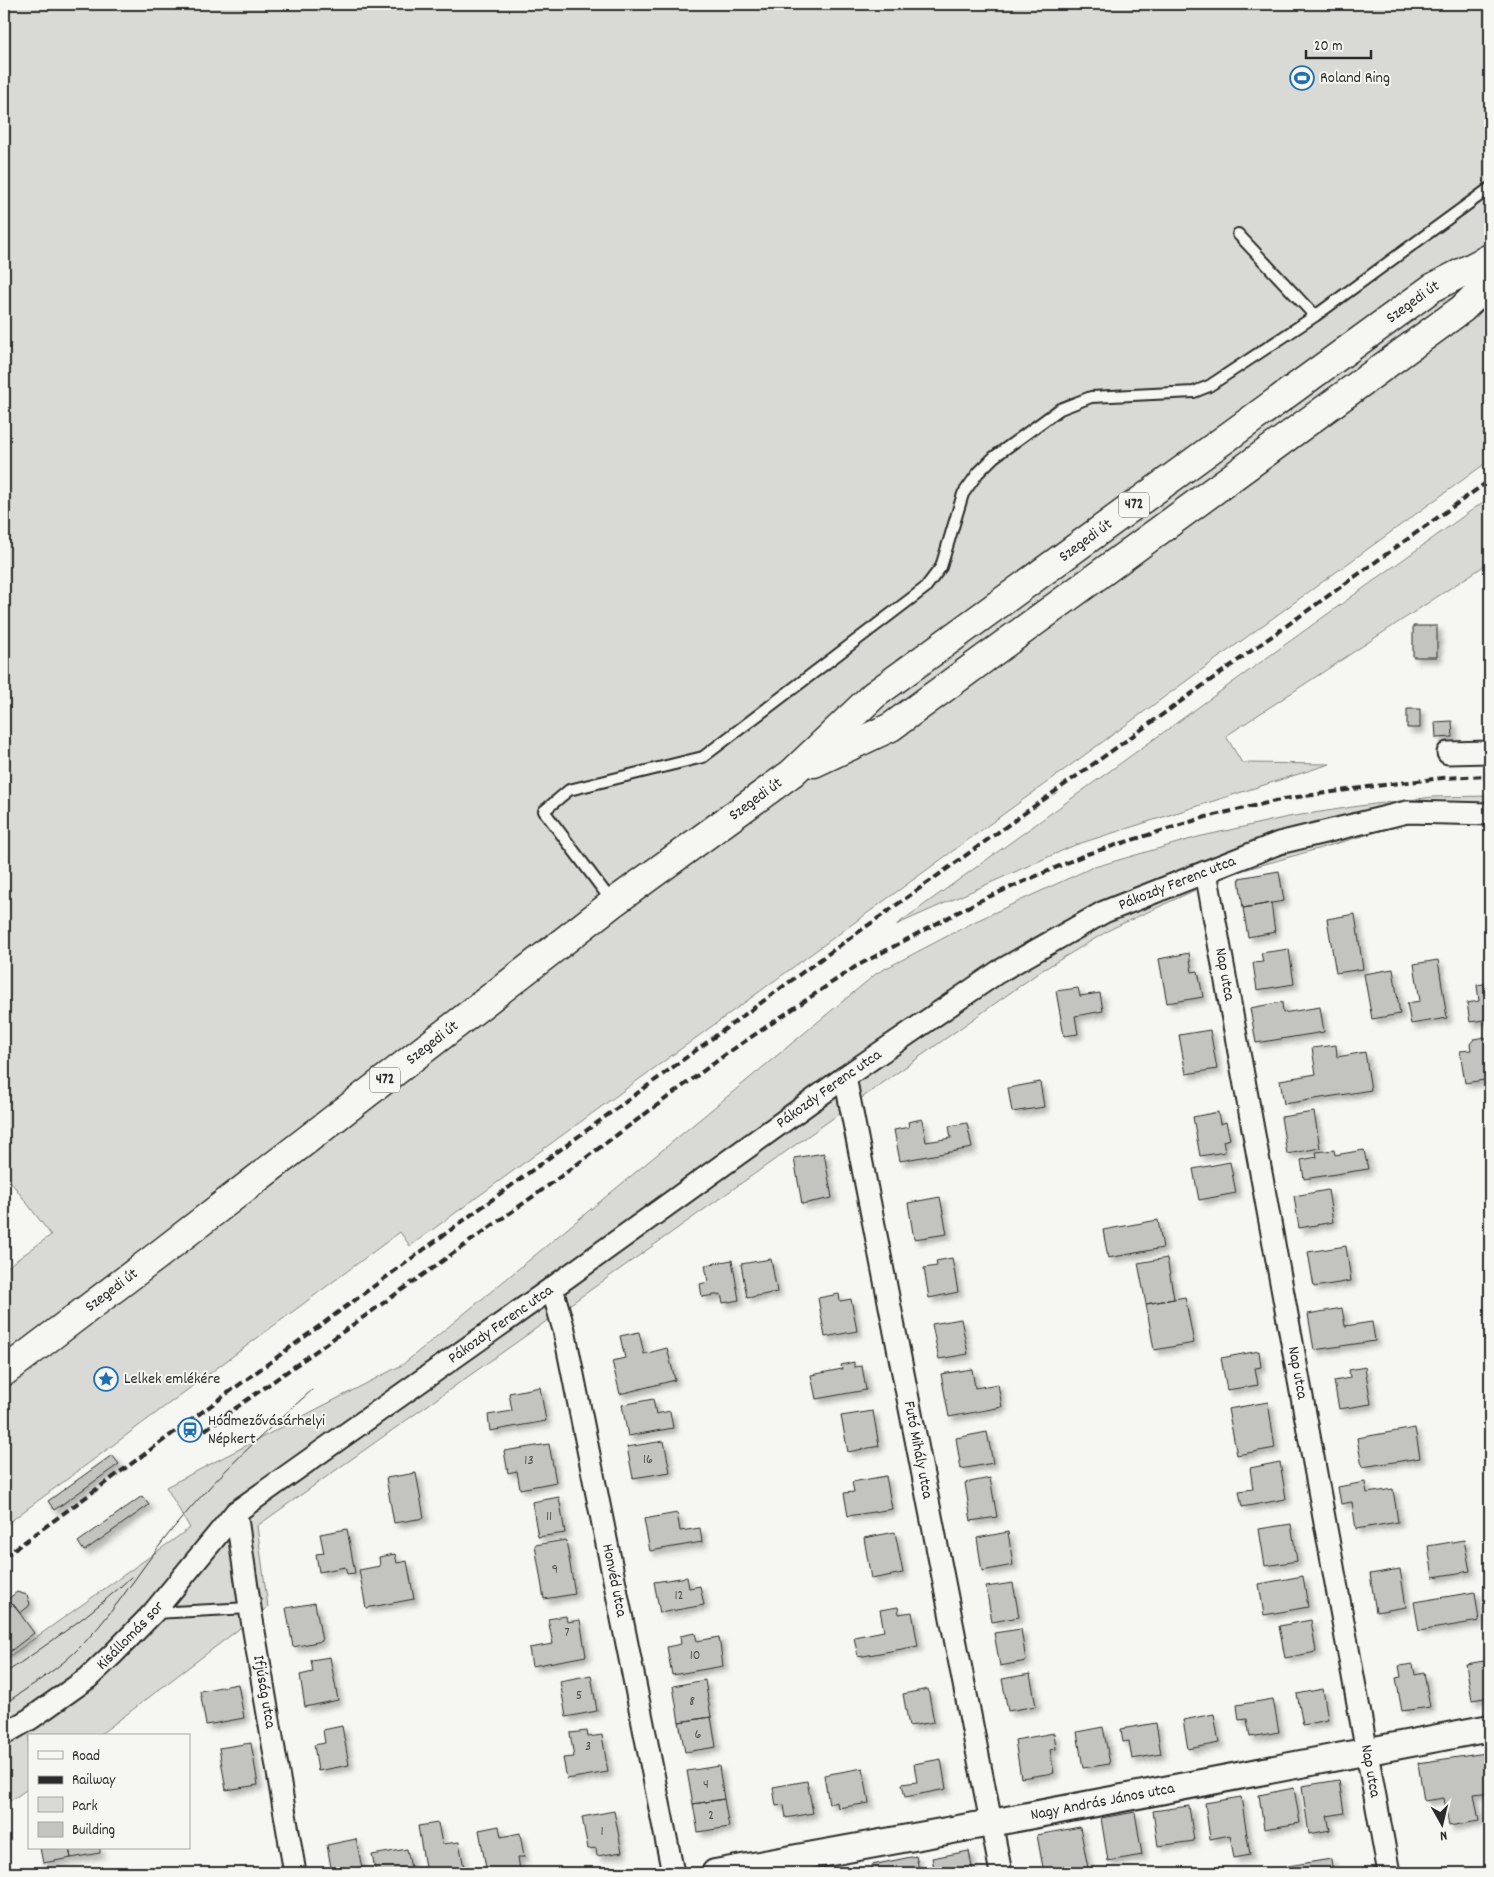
<svg xmlns="http://www.w3.org/2000/svg" width="1494" height="1877" viewBox="0 0 1494 1877" font-family="Dekko,sans-serif">
	<style>
		.green { fill: #d9d9d5; stroke: #828280 }
		.building { fill: #c3c3c0; stroke: #2b2b2b; filter: url(#shadow) }
		.lines { fill: none; stroke-linecap: round; stroke-linejoin: round }
		.service-casing { stroke: #2b2b2b; stroke-width: 14 }
		.minor-casing { stroke: #2b2b2b; stroke-width: 25 }
		.tertiary-casing { stroke: #2b2b2b; stroke-width: 30 }
		.primary-casing { stroke: #2b2b2b; stroke-width: 31 }
		.service { stroke: #f6f6f2; stroke-width: 10 }
		.minor { stroke: #f6f6f2; stroke-width: 21 }
		.tertiary { stroke: #f6f6f2; stroke-width: 26 }
		.primary { stroke: #f6f6f2; stroke-width: 28 }
		.tram { stroke: #2b2b2b; stroke-width: 1 }
		.rail { stroke: #2b2b2b; stroke-width: 4; stroke-dasharray: 8 4; stroke-linecap: butt }
		.labels { text-anchor: middle; dominant-baseline: central; stroke-width: 4; stroke-linejoin: round; paint-order: stroke }
		.number-label { font-size: 14px; fill: #515150 }
		.shield { fill: #f6f6f2; stroke: #686867; stroke-width: 1 }
		.shield-label { font-size: 15px; font-weight: bold; fill: #2b2b2b }
		.poi-label { font-size: 16px; fill: #2b2b2b; stroke: #f6f6f2; text-anchor: start }
		.street-label { font-size: 16px; fill: #2b2b2b; stroke: #f6f6f2 }
	</style>
	<defs>
		<filter id="shadow"><feDropShadow dx="4.5" dy="4.5" stdDeviation="2.5" flood-color="#0004"/></filter>
	</defs>
	<rect width="100%" height="100%" fill="#f6f6f2"/>
	<filter id="ink" filterUnits="userSpaceOnUse"><feTurbulence type="fractalNoise" baseFrequency=".02" numOctaves="2"/><feDisplacementMap in="SourceGraphic" scale="10" xChannelSelector="R" yChannelSelector="G"/><feConvolveMatrix kernelMatrix="1 2 1 2 8 2 1 2 1" color-interpolation-filters="sRGB"/></filter>
	<g filter="url(#ink)">
		<!-- green -->
		<path class="green" d="M4,4H1490V460L410,1246L400,1232L4,1526V1269L51,1235L4,1173Z
			M1490,497V562L1226,736L1242,763L1330,764L1075,845L896,925Z
			M1490,796V825L1405,824L1230,874L1113,928L1041,971L257,1526L268,1607L98,1736H29V1788L4,1805V1660L190,1528L166,1487L402,1365L877,973L976,921L1091,868L1198,837L1288,817L1359,806L1433,797Z"/>
		<!-- building -->
		<path class="building" d="M1413,626H1437V657H1413Z
			M1407,709H1420V728H1407Z
			M1452,721L1453,737L1436,738L1435,722Z
			M1279,871L1284,901L1243,908L1239,878Z
			M1271,903L1275,932L1248,937L1243,908Z
			M1355,914L1363,969L1336,973L1327,919Z
			M1289,949L1294,984L1257,990L1253,963L1263,962L1261,953Z
			M1189,953L1192,972L1198,971L1203,997L1167,1003L1159,959Z
			M1438,960L1447,1018L1411,1024L1407,1003L1420,1001L1414,964Z
			M1393,969L1400,1014L1372,1019L1364,974Z
			M1490,983V1019L1470,1022L1467,1003L1479,1001L1477,985Z
			M1078,988L1080,996L1100,993L1103,1011L1075,1016L1078,1034L1064,1036L1056,991Z
			M1282,1002L1283,1013L1320,1007L1324,1032L1256,1043L1250,1008Z
			M1210,1030L1217,1069L1186,1074L1179,1035Z
			M1484,1037L1490,1040V1079L1465,1083L1460,1051L1471,1050L1470,1044L1474,1039Z
			M1336,1045L1337,1057L1365,1052L1371,1090L1284,1104L1280,1080L1316,1074L1312,1048Z
			M1040,1082L1044,1107L1012,1112L1008,1088Z
			M1218,1112L1220,1124L1226,1122L1230,1139L1223,1141L1225,1152L1200,1156L1193,1117Z
			M1314,1112L1320,1148L1287,1154L1281,1117Z
			M922,1119L926,1142L951,1138L949,1126L967,1123L972,1148L900,1161L894,1130L909,1127L908,1122Z
			M1334,1150L1335,1155L1364,1150L1368,1169L1304,1179L1301,1160L1317,1157L1316,1152Z
			M824,1153L832,1198L802,1204L794,1158Z
			M1230,1162L1236,1193L1199,1200L1193,1169Z
			M1328,1190L1333,1222L1299,1228L1294,1196Z
			M940,1197L947,1234L914,1239L908,1203Z
			M1158,1220L1163,1248L1108,1258L1103,1230Z
			M1346,1246L1351,1281L1314,1287L1308,1252Z
			M952,1258L958,1292L929,1298L924,1268L937,1266L936,1261Z
			M1167,1258L1174,1299L1146,1304L1138,1263Z
			M771,1259L777,1292L747,1298L741,1264Z
			M732,1260L739,1300L723,1303L721,1294L702,1297L700,1284L708,1282L705,1265Z
			M839,1294L840,1301L851,1299L857,1331L825,1337L818,1298Z
			M1185,1297L1194,1343L1154,1350L1146,1304Z
			M1342,1308L1345,1326L1372,1322L1375,1341L1314,1350L1308,1314Z
			M961,1319L968,1354L939,1359L932,1324Z
			M639,1332L644,1354L667,1348L675,1380L620,1394L612,1361L625,1358L620,1336Z
			M1259,1351L1261,1367L1255,1368L1258,1385L1227,1390L1221,1358Z
			M854,1362V1367L862,1366L866,1390L816,1399L811,1375L842,1369L841,1365Z
			M1365,1367L1371,1404L1339,1409L1334,1381L1350,1378L1349,1370Z
			M972,1369L975,1388L998,1384L1002,1407L949,1417L941,1374Z
			M540,1387L546,1421L490,1431L488,1415L512,1411L509,1393Z
			M653,1399L656,1414L670,1411L673,1428L628,1436L622,1405Z
			M1268,1402L1275,1448L1237,1455L1228,1409Z
			M873,1411L879,1446L848,1452L841,1416Z
			M1415,1428L1420,1458L1362,1467L1357,1438Z
			M987,1432L993,1463L961,1469L956,1438Z
			M664,1441L670,1472L633,1478L627,1447Z
			M549,1444L556,1482L520,1489L517,1471L508,1473L504,1451Z
			M112,1455L119,1464L54,1510L48,1501Z
			M1280,1462L1286,1499L1242,1507L1239,1491L1253,1489L1250,1468Z
			M416,1473L424,1518L394,1523L386,1478Z
			M886,1476L892,1509L848,1516L844,1493L854,1492L852,1482Z
			M990,1478L997,1517L971,1521L965,1483Z
			M1365,1482L1367,1493L1393,1489L1398,1522L1356,1529L1352,1502L1341,1504L1338,1487Z
			M142,1496L149,1505L84,1551L78,1542Z
			M559,1497L565,1533L538,1537L532,1502Z
			M677,1513L680,1531L700,1528L702,1542L650,1551L644,1519Z
			M1291,1524L1297,1561L1265,1566L1259,1529Z
			M347,1529L355,1573L347,1574L345,1567L319,1572L316,1554L324,1553L320,1534Z
			M895,1532L903,1573L871,1579L864,1538Z
			M1008,1532L1013,1565L982,1571L977,1538Z
			M566,1540L575,1594L544,1599L535,1545Z
			M1464,1540L1470,1571L1433,1577L1428,1546Z
			M395,1554L397,1563L407,1561L414,1599L366,1608L359,1570L380,1566L379,1557Z
			M1400,1569L1406,1607L1376,1612L1370,1574Z
			M1303,1576L1308,1607L1264,1615L1259,1584Z
			M687,1577L689,1588L700,1586L704,1605L660,1613L654,1582Z
			M1013,1583L1019,1617L992,1622L986,1587Z
			M17,1592L27,1595L30,1604L28,1607L20,1613L13,1604L4,1611V1602Z
			M1475,1592L1479,1621L1419,1631L1414,1602Z
			M315,1603L322,1641L293,1647L286,1608Z
			M13,1604L34,1633L4,1656V1611Z
			M898,1607L899,1614L912,1612L918,1646L858,1657L854,1637L884,1631L880,1610Z
			M566,1616L567,1622L580,1620L586,1656L532,1666L529,1648L553,1644L548,1619Z
			M1311,1620L1316,1652L1285,1658L1279,1626Z
			M1021,1629L1026,1661L1000,1666L994,1633Z
			M695,1633L697,1641L719,1637L723,1666L672,1675L667,1647L681,1644L680,1636Z
			M330,1657L338,1700L305,1707L300,1675L313,1672L311,1660Z
			M1490,1660V1697L1472,1700L1466,1664Z
			M1413,1664L1415,1675L1424,1673L1430,1707L1402,1711L1396,1678L1401,1677L1399,1666Z
			M1030,1674L1036,1706L1008,1711L1002,1679Z
			M591,1675L597,1711L566,1717L560,1681Z
			M705,1680L711,1717L679,1722L673,1686Z
			M238,1684L244,1718L206,1725L200,1691Z
			M928,1689L934,1722L909,1726L903,1694Z
			M1323,1689L1328,1720L1303,1725L1297,1694Z
			M1273,1699L1279,1732L1250,1737L1247,1719L1239,1720L1237,1705Z
			M1214,1714L1219,1743L1188,1749L1183,1720Z
			M711,1717L716,1747L685,1752L679,1722Z
			M1156,1723L1161,1754L1132,1759L1129,1741L1123,1742L1121,1729Z
			M342,1726L349,1765L318,1771L314,1745L325,1743L323,1730Z
			M1103,1727L1110,1764L1083,1768L1077,1732Z
			M587,1731L588,1737L602,1735L608,1772L567,1779L563,1758L574,1757L570,1733Z
			M1054,1733L1056,1749L1050,1750L1054,1773L1021,1778L1015,1740Z
			M251,1743L258,1785L226,1790L219,1748Z
			M1486,1753L1490,1792L1474,1794L1479,1821L1449,1826L1444,1798L1424,1801L1418,1763Z
			M941,1759L946,1789L905,1797L902,1784L917,1782L914,1764Z
			M719,1766L724,1799L693,1804L687,1771Z
			M863,1768L869,1803L838,1808L837,1802L829,1804L824,1775Z
			M1339,1780L1344,1813L1327,1816L1330,1830L1309,1834L1302,1786Z
			M807,1781L813,1813L786,1818L784,1805L776,1806L773,1787Z
			M1294,1788L1300,1823L1264,1829L1259,1795Z
			M1241,1797L1250,1855L1234,1858L1230,1835L1210,1839L1205,1803Z
			M724,1799L729,1827L698,1832L693,1804Z
			M1189,1806L1194,1841L1158,1846L1153,1811Z
			M614,1811L622,1852L597,1856L596,1848L588,1849L582,1817Z
			M1135,1812L1142,1855L1108,1861L1101,1818Z
			M438,1823L442,1844L459,1842L465,1873H426L418,1826Z
			M499,1826L501,1837L520,1833L524,1857H518L520,1870L501,1873H487L479,1830Z
			M1080,1827L1089,1873H1067V1870L1044,1873L1037,1835Z
			M356,1839L363,1873H332L327,1845Z
			M40,1848H69L71,1858L43,1863Z
			M69,1848H100V1853L71,1858Z
			M407,1849L412,1873H376L372,1855Z
			M969,1851L973,1873H935L932,1858Z
			M916,1856L920,1873H873L872,1865Z
			M1331,1859L1333,1873H1290L1288,1866Z
			M862,1870V1873H841Z"/>
		<g class="lines">
			<!-- service casing -->
			<g class="service-casing">
				<path id="service" d="M1238,234L1315,316
					M613,903L544,811L569,790L703,757L925,588L941,567L963,494L978,473L994,457L1060,409L1091,397L1194,392L1209,386L1315,316L1490,188
					M154,1613L250,1608"/>
			</g>
			<!-- minor casing -->
			<g class="minor-casing">
				<g id="minor">
					<path d="M1448,753L1490,752"/>
					<path id="s1" d="M1206,872L1389,1873"/>
					<path id="s2" d="M845,1077L1001,1873"/>
					<path id="s3" d="M552,1288L564,1330L673,1873"/>
					<path id="s4" d="M236,1512L250,1608L295,1873"/>
					<path id="s5" d="M4,1734L30,1719L88,1678L113,1654L153,1613L236,1512L552,1288L845,1077L998,972L1104,912L1279,843L1407,812L1490,814"/>
				</g>
			</g>
			<!-- tertiary casing -->
			<g class="tertiary-casing">
				<g id="tertiary">
					<path id="s6" d="M715,1873L991,1823L1490,1728"/>
				</g>
			</g>
			<!-- primary casing -->
			<g class="primary-casing">
				<g id="primary">
					<path d="M814,763L891,727L1462,309L1490,282"/>
					<path id="s7" d="M4,1372L157,1256L613,903L792,773L874,695L1432,288L1490,258"/>
				</g>
			</g>
			<!-- service -->
			<use href="#service" class="service"/>
			<!-- minor -->
			<use href="#minor" class="minor"/>
			<!-- tertiary -->
			<use href="#tertiary" class="tertiary"/>
			<!-- primary -->
			<use href="#primary" class="primary"/>
			<!-- tram -->
			<path class="tram" d="M4,1674C48,1644 92,1614 131,1577
				M4,1704C32,1685 62,1667 85,1642C121,1604 147,1558 181,1519C221,1472 266,1431 312,1390"/>
			<!-- rail -->
			<path class="rail" d="M195,1437L545,1188L729,1052L855,967L977,902L1087,854L1206,817L1284,799L1375,786L1442,778L1490,776
				M4,1557L807,969L1490,480"/>
		</g>
	</g>
	<!-- icons -->
	<defs>
		<g id="stadium-ring" transform="scale(1.25)"><circle r="9.5" fill="#f6f6f2" stroke="#1f6fb2" stroke-width="1.5"/><path d="M0-5a6.5 5 0 1 0 0 10a6.5 5 0 1 0 0-10ZM-3.5-1.8h7v3.6h-7Z" fill="#1f6fb2"/></g>
		<g id="sight-ring" transform="scale(1.25)"><circle r="9.5" fill="#f6f6f2" stroke="#1f6fb2" stroke-width="1.5"/><path d="M0-6L1.8-2.2L6-1.7L2.9 1.2L3.7 5.4L0 3.3L-3.7 5.4L-2.9 1.2L-6-1.7L-1.8-2.2Z" fill="#1f6fb2"/></g>
		<g id="station-ring" transform="scale(1.25)"><circle r="9.5" fill="#f6f6f2" stroke="#1f6fb2" stroke-width="1.5"/><path d="M-3-6H3Q5-6 5-4V2Q5 4 3 4L4.5 6H3L1.5 4h-3L-3 6H-4.5L-3 4Q-5 4-5 2V-4Q-5-6-3-6ZM-3.5-4v3h7v-3ZM-3.5 1v1.5H-2V1ZM2 1v1.5H3.5V1Z" fill="#1f6fb2"/></g>
	</defs>
	<g fill-rule="evenodd">
		<use href="#stadium-ring" x="1302" y="78"/>
		<use href="#sight-ring" x="106" y="1379"/>
		<use href="#station-ring" x="190" y="1430"/>
	</g>
	<g class="labels">
		<!-- number labels -->
		<g class="number-label">
			<text x="648" y="1460">16</text>
			<text x="529" y="1461">13</text>
			<text x="549" y="1517">11</text>
			<text x="555" y="1570">9</text>
			<text x="679" y="1596">12</text>
			<text x="567" y="1633">7</text>
			<text x="695" y="1656">10</text>
			<text x="579" y="1696">5</text>
			<text x="692" y="1702">8</text>
			<text x="698" y="1735">6</text>
			<text x="588" y="1747">3</text>
			<text x="706" y="1785">4</text>
			<text x="711" y="1816">2</text>
			<text x="602" y="1832">1</text>
		</g>
		<!-- shield labels -->
		<g class="shield">
			<rect x="1119" y="492.5" width="30" height="25" rx="4"/>
			<rect x="370" y="1067.5" width="30" height="25" rx="4"/>
		</g>
		<g class="shield-label">
			<text x="1134" y="505">472</text>
			<text x="385" y="1080">472</text>
		</g>
		<!-- poi labels -->
		<g class="poi-label">
			<text x="1320" y="78">Roland Ring</text>
			<text x="124" y="1379">Lelkek emlékére</text>
			<text x="208" y="1421">Hódmezővásárhelyi<tspan x="208" dy="18">Népkert</tspan></text>
		</g>
		<!-- street labels -->
		<g class="street-label">
			<text stroke="none"><textPath href="#s7" startOffset="1770">Szegedi út</textPath></text>
			<text stroke="none"><textPath href="#s7" startOffset="1365">Szegedi út</textPath></text>
			<text stroke="none"><textPath href="#s7" startOffset="945">Szegedi út</textPath></text>
			<text stroke="none"><textPath href="#s5" startOffset="1458">Pákozdy Ferenc utca</textPath></text>
			<text stroke="none"><textPath href="#s1" startOffset="104">Nap utca</textPath></text>
			<text stroke="none"><textPath href="#s7" startOffset="540">Szegedi út</textPath></text>
			<text stroke="none"><textPath href="#s5" startOffset="1052">Pákozdy Ferenc utca</textPath></text>
			<text stroke="none"><textPath href="#s7" startOffset="135">Szegedi út</textPath></text>
			<text stroke="none"><textPath href="#s5" startOffset="648">Pákozdy Ferenc utca</textPath></text>
			<text stroke="none"><textPath href="#s1" startOffset="509">Nap utca</textPath></text>
			<text stroke="none"><textPath href="#s2" startOffset="380">Futó Mihály utca</textPath></text>
			<text stroke="none"><textPath href="#s3" startOffset="299">Honvéd utca</textPath></text>
			<text stroke="none"><textPath href="#s5" startOffset="161">Kisállomás sor</textPath></text>
			<text stroke="none"><textPath href="#s4" startOffset="182">Ifjúság utca</textPath></text>
			<text stroke="none"><textPath href="#s1" startOffset="914">Nap utca</textPath></text>
			<text stroke="none"><textPath href="#s6" startOffset="394">Nagy András János utca</textPath></text>
		</g>
	</g>
	<!-- margin -->
	<rect width="1494" height="1877" fill="none" stroke="#f6f6f2" stroke-width="20"/>
	<rect x="10" y="10" width="1474" height="1857" fill="none" stroke="#2b2b2b" stroke-width="2" filter="url(#ink)"/>
	<!-- legend -->
	<rect x="28" y="1734" width="162" height="115" fill="#f6f6f2" stroke="#a5a5a2"/>
	<rect x="38" y="1751" width="25" height="8" fill="#f6f6f2" stroke="#a5a5a2"/>
	<text x="72" y="1760" font-size="15" fill="#2b2b2b">Road</text>
	<rect x="38" y="1776" width="25" height="8" fill="#2b2b2b" stroke="#a5a5a2"/>
	<text x="72" y="1784" font-size="15" fill="#2b2b2b">Railway</text>
	<rect x="38" y="1797" width="25" height="15" fill="#d9d9d5" stroke="#a5a5a2"/>
	<text x="72" y="1810" font-size="15" fill="#2b2b2b">Park</text>
	<rect x="38" y="1822" width="25" height="15" fill="#c3c3c0" stroke="#a5a5a2"/>
	<text x="72" y="1834" font-size="15" fill="#2b2b2b">Building</text>
	<!-- north arrow -->
	<g transform="translate(1442 1824) rotate(172)" stroke="#f6f6f2" stroke-width="4" paint-order="stroke">
	<path d="M0-4L9 19L0 12L-9 19Z" fill="#2b2b2b"/>
	<text y="-8" font-size="14" font-weight="bold" text-anchor="middle" fill="#2b2b2b">N</text>
	</g>
	<!-- scale -->
	<path d="M1306 50v8h65v-8" fill="none" stroke="#2b2b2b" stroke-width="2.5"/>
	<text x="1314" y="50" font-size="15" fill="#2b2b2b" stroke="#f6f6f2" stroke-width="4" paint-order="stroke">20 m</text>
</svg>
